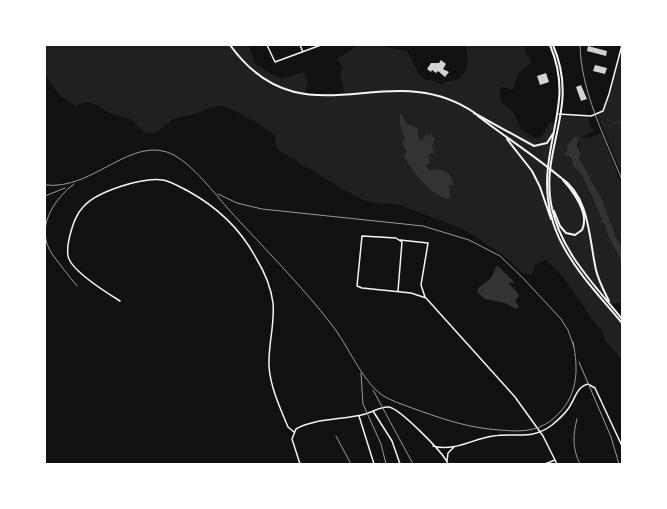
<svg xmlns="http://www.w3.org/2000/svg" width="667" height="509" viewBox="0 0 667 509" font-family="Mulish,sans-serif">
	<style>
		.green { fill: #202020; fill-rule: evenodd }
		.water { fill: #333 }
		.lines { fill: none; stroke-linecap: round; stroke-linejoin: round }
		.stream { stroke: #333; stroke-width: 1 }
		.building { fill: #d3d3d3 }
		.minor { stroke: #f5f5f5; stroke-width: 1.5 }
		.tertiary { stroke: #f5f5f5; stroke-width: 1.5 }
		.secondary { stroke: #f5f5f5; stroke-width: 2 }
		.primary { stroke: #f5f5f5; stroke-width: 2 }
		.rail { stroke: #9a9a9a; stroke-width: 1 }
	</style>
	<rect width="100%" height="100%" fill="#111"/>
	<!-- green -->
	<path class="green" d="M45,45H248L257,66L260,65C276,81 282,80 303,72L308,80L305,95L345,94L340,75L343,67L337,58L350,51L356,45H385V47L407,51L419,74L427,81L431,79L440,84C446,80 452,82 458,79C469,72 469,56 465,45H524L531,64C520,69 516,79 513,90L501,87L499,94L501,101L513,112L521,129L535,138C542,139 547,129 549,123L556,124L547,177L549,208L557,234L569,258L622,323V360L606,342L603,334L563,277L546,260L535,265L532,275L521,272L503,255L465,230L400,205L368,202L356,197L280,151L276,147L275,135C262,127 233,105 218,106C210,106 204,111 198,113C190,116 181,115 174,119C163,126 160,135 145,133L132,120L107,112L98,105L85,102L76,106L61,97L45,75ZM400,117L417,128V138L420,140L432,133L433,137H435L432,147L435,153L428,155L430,163L426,167L430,168V170L449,173L454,185L449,186L447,199C430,194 413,172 404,157L407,151L403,142L405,139C403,131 400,126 400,117Z
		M619,56L622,57V174L597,114L605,106Z
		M562,114L587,116L594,132H590L581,137L588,138L601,133L622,185V248L616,237L596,188L581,162L578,140L574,137L567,146V152L563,154L571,159C573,167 578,170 583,177C590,190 596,204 602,218L599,221L604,223L608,236L622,262V302L611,305C573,260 543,225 552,162C554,146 559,130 562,114Z"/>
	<!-- water -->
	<path class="water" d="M400,114L402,115L407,123L417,128L419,139L421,140L426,136V133L429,135L432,133L433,137H435L432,147L435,153L428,155L430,163L426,166L430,170L439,169L449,173L454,185L449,186L450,197L447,199C430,194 414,173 404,157L407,151L402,143L405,139L400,125Z
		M574,137H578L577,146L581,154L579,158L601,198L616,237L622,248V262L608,236L604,223L598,222L602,220C597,206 590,193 584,179C579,171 573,168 571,158L563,154L567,152V146Z
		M497,265L515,283H508L518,293L519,296L515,301L519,306L516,309L505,303L485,299L477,292L479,287L491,278Z"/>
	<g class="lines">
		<!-- stream -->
		<path class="stream" d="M608,128L616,122H622"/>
	</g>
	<!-- building -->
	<path class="building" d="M588,46L607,51L606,56L587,51Z
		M441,60L446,64L443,69L449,72L445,77L438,71L436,73L432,70L431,72L427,69L431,63H439Z
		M595,65L607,68L605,74L593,71Z
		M546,73L549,82L540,85L537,76Z
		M581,85L587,99L581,101L576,87Z"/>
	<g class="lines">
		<!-- minor -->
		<path class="minor" d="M267,45L275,62L321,45
			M300,45L303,52
			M400,240L428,243L421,285L425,297
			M398,291L402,242L396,238L362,236L357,286L362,288L411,293L426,298L515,397L543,436L557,464
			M120,301C107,293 75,273 69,259C66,252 68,243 70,235C73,224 76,214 84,206C98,191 143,177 163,180C172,182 180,187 188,191C217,207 240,228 256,258C264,271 271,287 273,303C275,324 268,345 269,366C270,386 280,408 288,427L294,432
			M373,411L392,441L400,464
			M359,416L374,464
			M433,446C455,452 472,439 493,436C516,432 531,441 552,425C558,420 564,415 568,409C575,400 576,387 588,384L595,388L622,446
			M447,461L448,453L454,447
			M300,464L292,439L296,429C314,418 345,420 365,414C373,412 381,406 389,407C400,409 444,453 448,464
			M545,464L555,460"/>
		<!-- tertiary -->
		<path class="tertiary" d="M559,114L591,116L603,111L609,94L622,45"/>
		<!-- secondary -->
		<path class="secondary" d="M230,45C303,146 388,53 475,113
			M478,116C505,137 534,155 560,177"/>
		<!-- primary -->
		<path class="primary" d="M550,45C570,93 553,120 548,167C540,236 582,275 622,323
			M553,45C580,108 541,146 551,204C560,251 593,283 622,319
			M474,113L534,146L547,143L554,132
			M507,139L532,171L540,187L551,219
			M560,177C590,196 589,239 596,270C599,282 604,291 609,301
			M554,211L560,226L566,233L575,235L582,230C590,214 573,191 563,180"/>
		<!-- rail -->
		<path class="rail" d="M580,45C581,92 605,137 622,180
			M74,184C53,200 35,228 52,254C60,265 69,276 77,286
			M45,185C94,191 132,133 174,155C194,166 215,194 230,211C264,248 301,285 332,325C347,344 363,382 382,395C391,401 402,404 412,408C437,417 462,426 489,429C512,431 535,435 554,418C578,397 579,371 573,342
			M218,194L237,203L262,209L423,226L469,240L500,256L522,277L561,319L568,330L574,347
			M45,196L65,188
			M579,362L611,437L619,464
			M361,373L363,404L381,444L386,464
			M373,390L413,464
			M577,419C573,434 572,449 580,464
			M336,436L351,464"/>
	</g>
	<!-- border -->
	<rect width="667" height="509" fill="none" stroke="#ffffff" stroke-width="92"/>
</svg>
